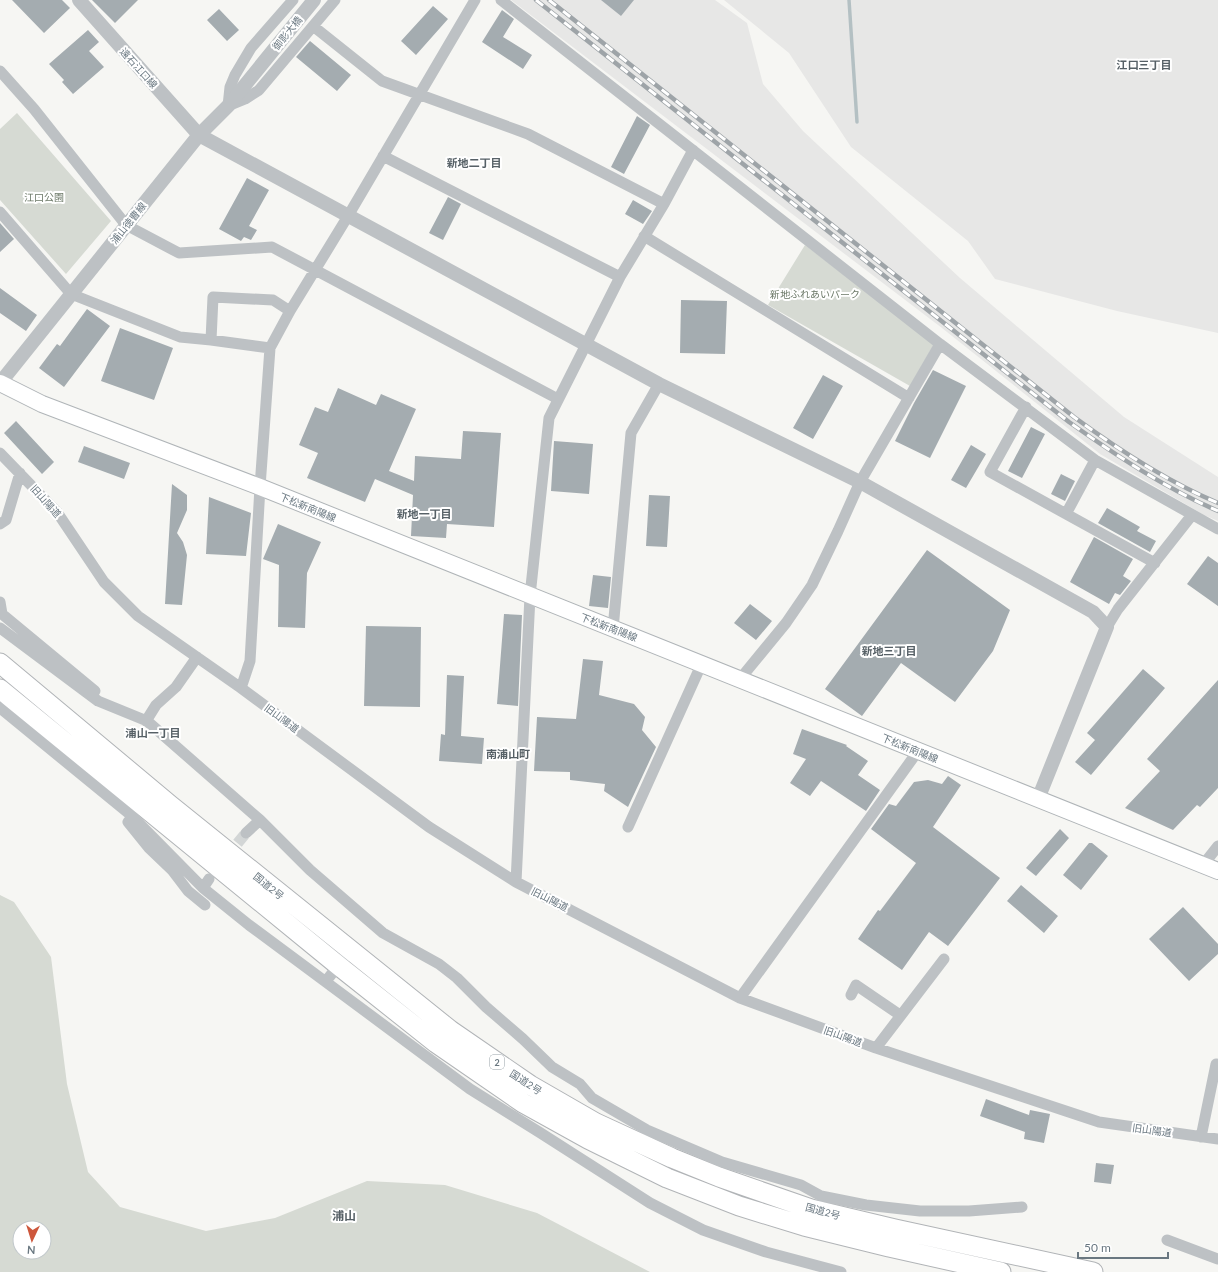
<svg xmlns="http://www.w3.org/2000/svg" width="1218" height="1272" viewBox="0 0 1218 1272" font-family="Lato,'Noto Sans JP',sans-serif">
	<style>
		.built { fill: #e7e7e6 }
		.green { fill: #d6dad3; fill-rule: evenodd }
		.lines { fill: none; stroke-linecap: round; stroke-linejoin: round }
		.stream { stroke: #b4c0c3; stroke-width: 3.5 }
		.building { fill: #a4acb0 }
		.minor-tunnel { stroke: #d3d6d6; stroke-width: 11; stroke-dasharray: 11 5.5; stroke-linecap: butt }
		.secondary-casing { stroke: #b0b5b8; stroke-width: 18 }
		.trunk-casing { stroke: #b1b4b7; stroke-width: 21 }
		.minor { stroke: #bdc1c4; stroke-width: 11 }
		.tertiary { stroke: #bdc1c4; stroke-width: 14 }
		.secondary { stroke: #fff; stroke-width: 16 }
		.trunk { stroke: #fff; stroke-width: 19 }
		.rail-casing { stroke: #9ea4a8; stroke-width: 4.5 }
		.rail { stroke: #fff; stroke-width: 3; stroke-dasharray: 9; stroke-linecap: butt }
		.labels { text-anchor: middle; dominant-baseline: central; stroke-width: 4; stroke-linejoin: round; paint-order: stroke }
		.shield { fill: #fff; stroke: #96a0a6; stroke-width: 1 }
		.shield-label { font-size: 9px; font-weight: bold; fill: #697780 }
		.street-label { font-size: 10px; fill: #697780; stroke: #fff }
		.park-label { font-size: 10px; fill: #6b7867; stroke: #fff }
		.neighbourhood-label { font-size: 11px; font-weight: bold; fill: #566066; stroke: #fff }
		.quarter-label { font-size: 12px; font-weight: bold; fill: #566066; stroke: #fff }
	</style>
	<rect width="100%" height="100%" fill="#f6f6f3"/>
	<!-- built -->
	<path class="built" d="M511,0H715L747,23L763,84L803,131L960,278L1124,417L1218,477V521L1204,515L1100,454L942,328Z
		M724,0H1218V333L1117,311L995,279L968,241L851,147L789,53Z"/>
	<!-- green -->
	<path class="green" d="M17,113L111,221L66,274L0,200V129Z
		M805,245L934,344L910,386L768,305Z
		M0,895L14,902L51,957L67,1084L88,1172L120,1207L206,1231L275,1218L367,1181L445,1185L537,1213L650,1272H0ZM20,1228H44V1252H20Z"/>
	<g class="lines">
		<!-- stream -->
		<path class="stream" d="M849,0L857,122"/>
	</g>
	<!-- building -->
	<path class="building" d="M12,0H62L70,8L44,33Z
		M92,0H138L115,23Z
		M601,0H634L621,16Z
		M433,6L448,19L416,55L401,41Z
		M219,9L239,30L227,41L207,20Z
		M502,10L514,19L503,37L532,55L523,69L482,42Z
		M88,30L99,42L89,51L104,67L73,94L62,82L64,80L49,64Z
		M310,41L351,75L337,91L296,57Z
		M637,116L650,125L624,174L611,167Z
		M247,178L269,190L249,226L257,230L251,240L244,237L241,241L219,229Z
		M448,197L461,204L443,240L429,233Z
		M633,200L652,211L643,224L625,214Z
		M0,223L14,239L0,252Z
		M0,288L37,315L26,331L0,313Z
		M681,300L727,301L725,354L680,353Z
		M87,309L110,326L64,387L39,368L57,344L60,346Z
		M120,328L173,348L154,400L101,381Z
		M933,370L966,386L930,458L895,441L914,403Z
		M823,375L843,386L813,439L793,428Z
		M338,388L376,405L381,394L416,409L389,471L414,481L415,456L461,459L463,431L501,433L494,527L447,524L446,538L411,536L413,495L375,479L365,502L307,478L318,453L299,445L315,407L328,412Z
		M16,421L54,462L42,474L4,433Z
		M1031,427L1045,434L1022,478L1008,471Z
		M554,441L593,444L589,494L551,491Z
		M971,445L986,454L966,488L951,480Z
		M84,446L130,463L124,479L78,462Z
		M1061,474L1075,481L1065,501L1051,494Z
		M172,484L187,495V510L177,533L183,542L187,555L182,605L165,604Z
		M649,495L670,496L667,547L646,546Z
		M209,497L251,513L246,556L206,554Z
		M1107,508L1140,527L1137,531L1156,541L1150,552L1098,523Z
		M278,524L321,542L307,573L305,628L278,627L279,565L263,559Z
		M1094,537L1133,559L1123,576L1131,581L1120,595L1115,593L1109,604L1070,582Z
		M927,550L1010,610L993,651L955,702L901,663L862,716L825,689Z
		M1208,556L1218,563V606L1187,584Z
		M593,575L611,577L608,608L589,606Z
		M750,604L772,621L756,640L734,623Z
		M504,614L522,615L518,706L497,704Z
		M366,626L421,627L420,707L364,706Z
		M583,659L603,661L599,695L634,704L645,717L642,730L656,747L628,807L604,791L605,784L570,780V772L534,771L537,717L576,719Z
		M1143,669L1165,688L1091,775L1075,762L1095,740L1087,733Z
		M447,675L464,676L461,736L484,738L482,764L439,761L441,734L445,735Z
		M1218,680V788L1200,807L1197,805L1173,830L1125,808L1160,771L1147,759Z
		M802,729L847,745L846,746L868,761L858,775L880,790L866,811L821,781L810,796L790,783L806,759L793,754Z
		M948,776L961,785L933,827L1000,878L948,946L929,932L902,970L858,939L878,910L880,911L916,863L871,829L889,804L896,806L914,782L928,780L942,784Z
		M1060,829L1069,838L1036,876L1026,868Z
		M1089,843H1092L1108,856L1081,890L1063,875Z
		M1021,885L1058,916L1044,933L1007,901Z
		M1183,907L1218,944V954L1189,981L1149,939Z
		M986,1099L1029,1115L1030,1110L1050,1114L1044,1143L1024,1139L1025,1132L980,1116Z
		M1096,1163L1114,1165L1111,1184L1094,1182Z"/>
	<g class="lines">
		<!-- minor-tunnel -->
		<path class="minor-tunnel" d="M227,856L246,833"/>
		<!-- secondary casing -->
		<g class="secondary-casing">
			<path id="secondary" d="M0,383L42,404L260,487L1218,871"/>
		</g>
		<!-- trunk casing -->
		<g class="trunk-casing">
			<path id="trunk" d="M0,663L170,805L450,1030L530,1085L596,1123L672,1158L719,1177L811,1209L895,1229L1093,1272
				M0,689L339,966L436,1043L523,1103L588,1139L667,1178L739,1206L804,1226L889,1247L1001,1272"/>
		</g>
		<!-- minor -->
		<path class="minor" d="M293,0L251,48L235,75L230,87L228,106L245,99L259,90L335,0
			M501,0L940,344L1095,460L1218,529
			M313,26L382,81L528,134L664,204
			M0,71L34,109L126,225L179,253L272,247L558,399
			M383,156L620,277
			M0,212L71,294L180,337L211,340L270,348
			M644,236L909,398
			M211,340L213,297L273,300L290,311
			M1026,407L990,472L1155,563
			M0,453L57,512L104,582L138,616L241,688L429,827L516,882L740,998L876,1048L1099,1122L1218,1139
			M1066,514L1095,460
			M0,524L6,520L20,473
			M0,602L2,614L95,691
			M1107,627L1118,609L1192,515
			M0,628L98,701L147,721L260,820L310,870L383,933L439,964L457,978L486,1007L523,1039L552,1067L580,1084L592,1098L647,1130L722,1162L801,1185L821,1196L866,1205L920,1211H969L1022,1207
			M613,629L631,433L659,384
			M740,679L786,623L812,585L838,531L860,482L940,344
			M241,688L250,661L260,487L270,348L290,311L348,216L475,0
			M0,708L132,816L203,888L249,925L470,1089L539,1132L650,1203L703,1230L766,1252L841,1272
			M146,721L156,705L176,687L197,657
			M132,816L128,822L149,848L172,870L188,891L205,905
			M628,827L702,663
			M246,833L260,820
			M1203,865L1218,846
			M516,882L530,596L549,418L620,277L664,204L693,150
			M203,888L209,879
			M326,981L350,951
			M851,995L856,985L900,1015
			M740,998L918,751
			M876,1048L944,959
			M1201,1137L1216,1064
			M1167,1240L1218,1259"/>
		<!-- tertiary -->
		<path class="tertiary" d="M79,0L199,135L659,384L860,482L1093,612L1107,627L1038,799
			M0,383L199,135L228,106L314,0"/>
		<!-- secondary -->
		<use href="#secondary" class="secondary"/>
		<!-- trunk -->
		<use href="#trunk" class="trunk"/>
		<!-- rail casing -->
		<g class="rail-casing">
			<path id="rail" d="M536,0L1069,422C1117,456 1165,488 1218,511
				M549,0L1074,417C1119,450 1166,481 1218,503"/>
		</g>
		<!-- rail -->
		<use href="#rail" class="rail"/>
	</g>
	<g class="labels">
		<!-- shield labels -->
		<rect class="shield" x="490" y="1055" width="14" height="14" rx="3"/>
		<g class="shield-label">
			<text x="497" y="1062">2</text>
		</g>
		<!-- street labels -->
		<g class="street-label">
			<text transform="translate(287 33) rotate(-51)">御影大橋</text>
			<text transform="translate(139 68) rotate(48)">遠石江口線</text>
			<text transform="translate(128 223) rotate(-51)">浦山徳曹線</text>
			<text transform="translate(46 501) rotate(48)">旧山陽道</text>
			<text transform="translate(308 507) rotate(22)">下松新南陽線</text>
			<text transform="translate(609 627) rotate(21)">下松新南陽線</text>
			<text transform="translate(282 718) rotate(37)">旧山陽道</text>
			<text transform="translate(910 748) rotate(22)">下松新南陽線</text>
			<text transform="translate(269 886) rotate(39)">国道2号</text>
			<text transform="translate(550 899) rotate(27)">旧山陽道</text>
			<text transform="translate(843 1036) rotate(20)">旧山陽道</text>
			<text transform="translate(526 1082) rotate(33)">国道2号</text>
			<text transform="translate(1152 1130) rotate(8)">旧山陽道</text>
			<text transform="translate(823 1211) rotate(15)">国道2号</text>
		</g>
		<!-- park labels -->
		<g class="park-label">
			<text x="44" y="197">江口公園</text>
			<text x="815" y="294">新地ふれあいパーク</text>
		</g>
		<!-- neighbourhood labels -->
		<g class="neighbourhood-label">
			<text x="1144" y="64">江口三丁目</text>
			<text x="474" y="162">新地二丁目</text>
			<text x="424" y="513">新地一丁目</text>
			<text x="889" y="650">新地三丁目</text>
			<text x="153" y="732">浦山一丁目</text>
			<text x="508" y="753">南浦山町</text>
		</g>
		<!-- quarter labels -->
		<g class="quarter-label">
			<text x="344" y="1215">浦山</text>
		</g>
	</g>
	<!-- north arrow -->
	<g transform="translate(32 1240) rotate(184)"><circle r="19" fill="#ffffff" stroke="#c3c9cc"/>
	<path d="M0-3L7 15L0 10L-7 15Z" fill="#cd573c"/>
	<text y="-6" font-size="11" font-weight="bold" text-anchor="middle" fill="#697780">N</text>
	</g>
	<!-- scale -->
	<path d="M1078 1252v6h90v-6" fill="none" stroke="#697780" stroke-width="2"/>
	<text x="1084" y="1252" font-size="12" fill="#697780" stroke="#ffffff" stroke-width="3" paint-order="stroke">50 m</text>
</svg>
